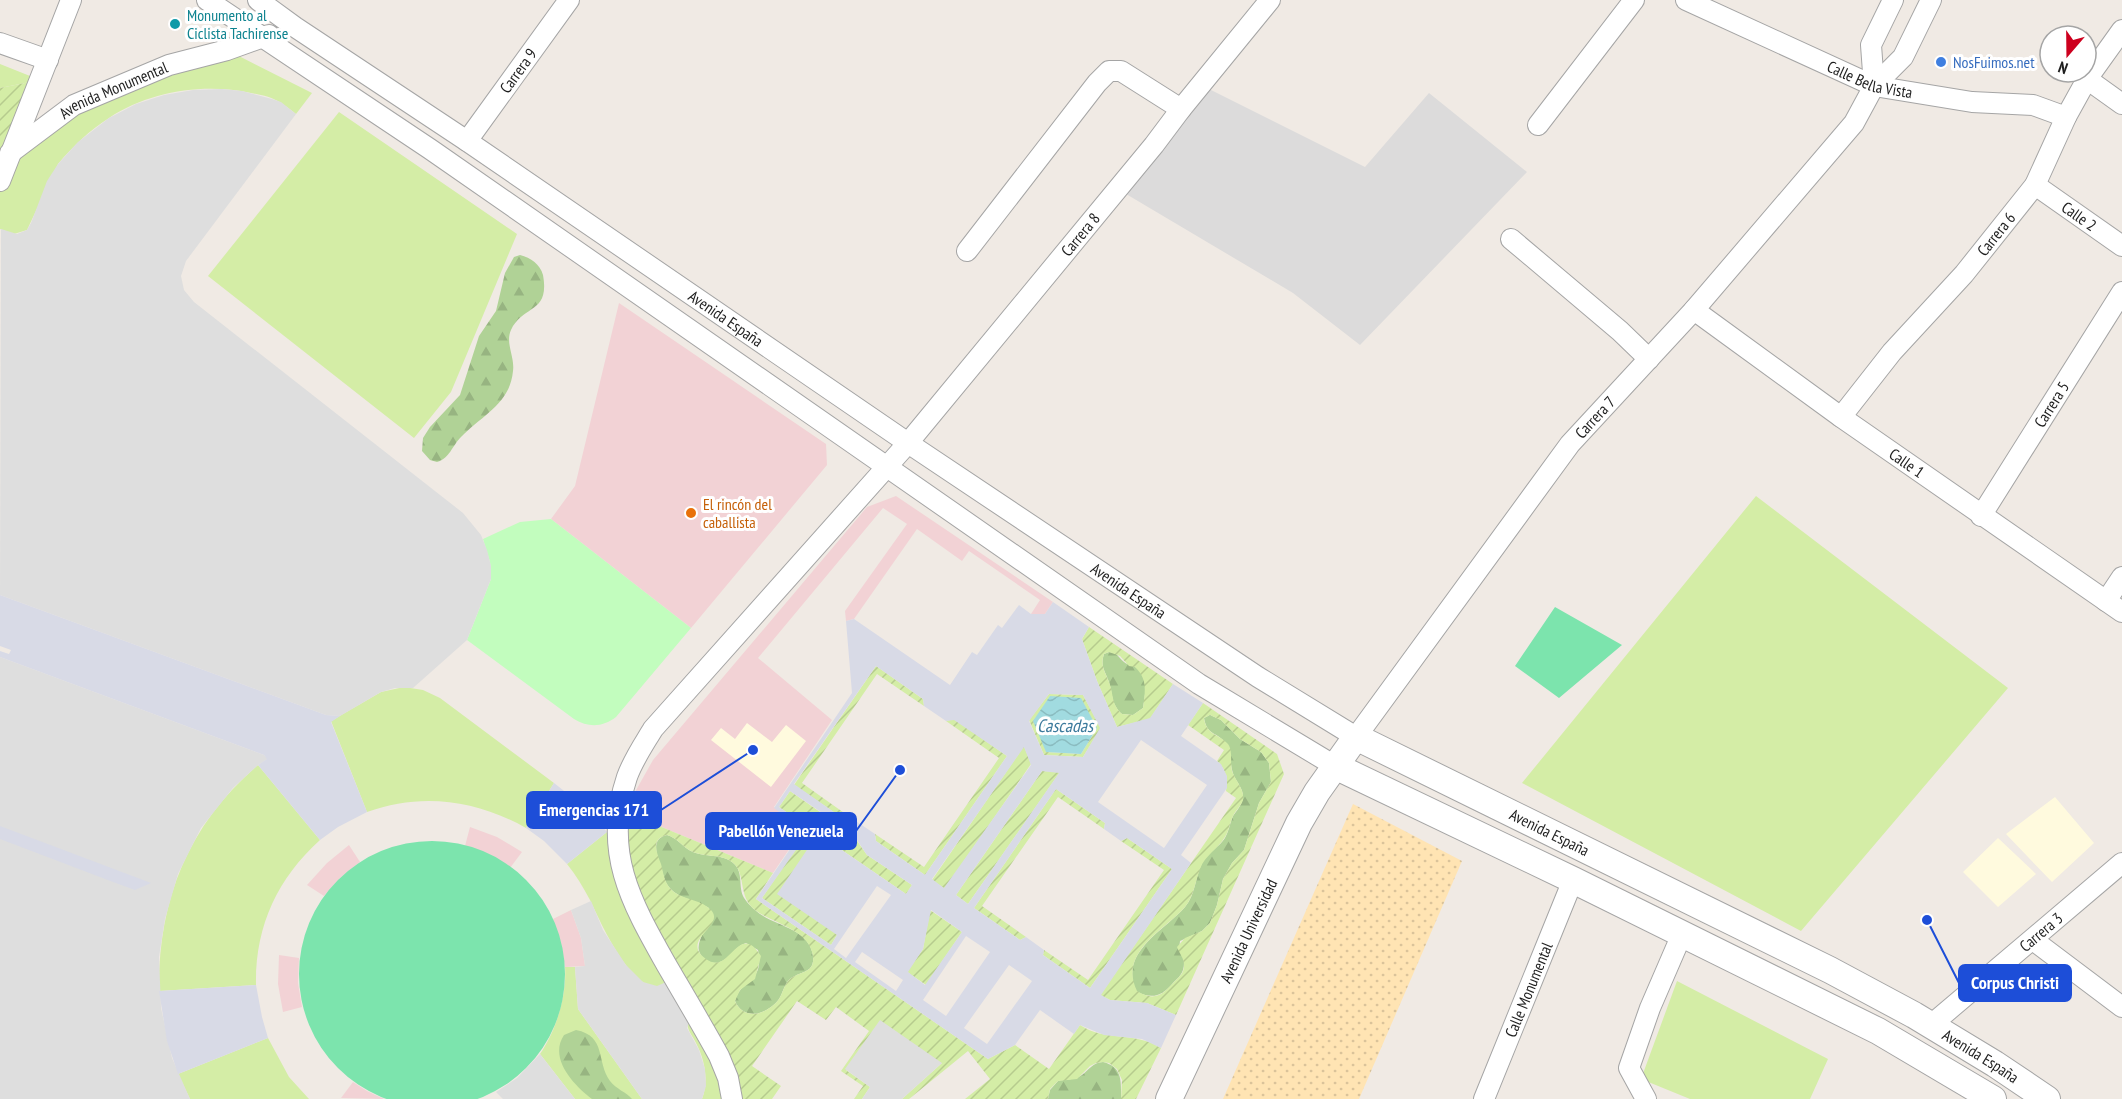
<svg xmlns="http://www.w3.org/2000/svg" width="2122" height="1099" viewBox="0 0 2122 1099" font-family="'PT Sans Narrow',sans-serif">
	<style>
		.residential { fill: #dcdbdb }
		.commercial { fill: #f2d2d5 }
		.education { fill: #fffade }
		.grass { fill: #d4eda6 }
		.forest { fill: url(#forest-firs) }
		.sand { fill: url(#sand-dots) }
		.park { fill: #c2fdbe }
		.garden { fill: url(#garden-furrows); fill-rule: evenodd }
		.pitch { fill: #7ce4ad }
		.parking { fill: #dedede }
		.plaza { fill: #d8dae6; fill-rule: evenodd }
		.water { fill: url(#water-waves) }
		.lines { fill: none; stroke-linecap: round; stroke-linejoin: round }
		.minor-casing { stroke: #a5a5a5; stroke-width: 22 }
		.tertiary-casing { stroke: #a5a5a5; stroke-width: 28 }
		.minor { stroke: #fff; stroke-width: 20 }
		.tertiary { stroke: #fff; stroke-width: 26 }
		.culture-dot { fill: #0f9aa8; stroke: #fff; stroke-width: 2 }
		.shop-dot { fill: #3f7fe0; stroke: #fff; stroke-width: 2 }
		.food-dot { fill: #e8710a; stroke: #fff; stroke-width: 2 }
		.labels { text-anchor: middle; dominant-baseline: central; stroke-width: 6; stroke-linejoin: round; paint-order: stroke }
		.culture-label { font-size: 16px; fill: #0d838f; stroke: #fff; text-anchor: start }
		.shop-label { font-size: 16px; fill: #366cbe; stroke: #fff; text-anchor: start }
		.street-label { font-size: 16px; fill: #1e1e1e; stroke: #fff }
		.food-label { font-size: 16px; fill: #c56008; stroke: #fff; text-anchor: start }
		.water-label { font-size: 18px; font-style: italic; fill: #3c7a9c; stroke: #fff }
		.leader { fill: none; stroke: #1d4ed8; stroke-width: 2 }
		.callout-dot { fill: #1d4ed8; stroke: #fff; stroke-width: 2 }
		.callout { fill: #1d4ed8; stroke: #1d4ed8; stroke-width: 2 }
		.callout-label { font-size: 18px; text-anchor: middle; font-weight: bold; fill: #fff }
	</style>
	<defs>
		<pattern id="forest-firs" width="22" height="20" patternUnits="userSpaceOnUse" patternTransform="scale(1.5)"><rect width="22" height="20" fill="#b0d296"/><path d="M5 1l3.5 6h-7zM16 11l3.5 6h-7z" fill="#97b481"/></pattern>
		<pattern id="sand-dots" width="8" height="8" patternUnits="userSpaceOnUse" patternTransform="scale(1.5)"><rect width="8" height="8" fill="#ffe4b3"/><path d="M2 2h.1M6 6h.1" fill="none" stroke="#dac39a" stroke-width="1.8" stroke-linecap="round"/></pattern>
		<pattern id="garden-furrows" width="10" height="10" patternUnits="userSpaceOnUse" patternTransform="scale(1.5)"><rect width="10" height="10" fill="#d4eda6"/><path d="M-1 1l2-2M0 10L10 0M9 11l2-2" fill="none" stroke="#b6cb8e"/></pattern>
		<pattern id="water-waves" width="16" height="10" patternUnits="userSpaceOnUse" patternTransform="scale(1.5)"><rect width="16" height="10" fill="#a1dbe0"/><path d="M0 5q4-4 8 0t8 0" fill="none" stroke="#8abcc0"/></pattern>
	</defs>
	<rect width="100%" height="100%" fill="#f0eae4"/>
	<!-- residential -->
	<path class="residential" d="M1203,86L1365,167L1429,93L1527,172L1360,345L1293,293L1121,191Z"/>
	<!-- commercial -->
	<path class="commercial" d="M619,303L826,444L827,465L691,628L551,519L575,486Z
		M896,496L1053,602L1045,614H1031L1040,600L969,551L962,561L917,529L854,619L846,621L845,611L907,524L883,508L758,658L832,720L774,807L803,829L773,873L630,814L635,792L653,760L867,507Z
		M470,827L497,837L522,852L510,868L481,852L465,846Z
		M349,845L360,862L340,878L324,896L307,885L327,863Z
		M571,910L581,938L585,966L565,967L561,943L553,919Z
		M279,955L299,958L298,983L302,1007L283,1012L278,984Z
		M353,1082L367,1091L384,1099L341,1098Z"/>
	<!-- education -->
	<path class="education" d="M747,723L772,742L786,725L806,741L771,787L711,740L721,728L735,739Z
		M2055,797L2094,843L2052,882L2006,834Z
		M1998,838L2036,874L1998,907L1963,872Z"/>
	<!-- grass -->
	<path class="grass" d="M227,50L312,93L296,114C291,110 286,106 281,103C272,97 261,95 251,93C204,83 150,91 109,118C90,130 73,146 58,164L27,230L14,234L0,229V181L10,153L74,105Z
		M0,64L40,80L0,88Z
		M339,112L517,234L451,392L414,438L208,276Z
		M1756,496L2008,688L1801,931L1522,783Z
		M404,687L423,690L440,698L554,783L526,828C476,800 422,792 367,812L331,721L381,692Z
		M258,765L320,840C277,879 255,927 256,985L159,991C158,900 188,825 258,765Z
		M607,832L668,981C637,1009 599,918 590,900C583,887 576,875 567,864Z
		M565,967H575L578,1009L642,1099H575L540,1054C556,1031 567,995 565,967Z
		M1677,981L1828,1059L1810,1099H1690L1641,1079Z
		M690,1019L732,1099H702C709,1081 705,1060 696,1043C693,1036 686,1030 688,1022Z
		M268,1038L289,1077L309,1099H190L178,1074Z"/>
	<!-- forest -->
	<path class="forest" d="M520,255C531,258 540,264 543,275C550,314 523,304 511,330C505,343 515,357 513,371C510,404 482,415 461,437C452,446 450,458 437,462L430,460L422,451L423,438L430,427L460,395L479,336L496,311L505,273L514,257Z
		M1109,652C1118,653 1118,657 1124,662C1127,665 1133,665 1137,668C1149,678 1145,695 1143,708L1133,715L1122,714C1111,704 1113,695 1109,682C1105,670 1100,667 1104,654Z
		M1210,715L1221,720L1240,739L1261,752L1269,763L1271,782L1259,803L1244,850L1232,863L1223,879L1217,905L1210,923L1202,931L1180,941C1178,955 1184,953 1184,963C1184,973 1179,977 1173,983C1162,996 1152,1000 1136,991C1119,952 1163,932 1185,907C1196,894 1195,876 1203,861C1209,852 1219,847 1225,838C1229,831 1230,823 1233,816C1237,810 1243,804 1243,796C1243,789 1237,782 1234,776C1229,764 1232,752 1224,741C1216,732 1207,735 1204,718Z
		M667,835C677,838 681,845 689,850C702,858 720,853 732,862C744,871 738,884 743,896C745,900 751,907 755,910C773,927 809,927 813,956C815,974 799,971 790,979C784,984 783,993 779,999C768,1014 744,1022 735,1001C741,978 765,983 758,950L746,943C735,946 731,958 720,962C715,964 711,963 706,960C694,951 699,942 704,931C707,924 708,915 709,908C698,901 685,900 674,892C665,885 664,877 661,867C657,855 650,839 667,835Z
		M576,1030C607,1036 596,1062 610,1081C616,1089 626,1092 632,1099H592C575,1086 548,1059 564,1035Z
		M1103,1062C1123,1067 1121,1082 1121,1099H1048L1050,1090L1058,1081C1066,1079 1075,1080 1082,1075C1090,1069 1092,1063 1103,1062Z"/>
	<!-- sand -->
	<path class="sand" d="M1353,804L1462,861L1359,1099H1223Z"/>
	<!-- park -->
	<path class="park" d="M551,519L691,628L616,717C603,727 589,728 574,719L467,640L491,579L490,562L483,539L520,522Z"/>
	<!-- garden -->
	<path class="garden" d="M40,80L0,155V88Z
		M1089,627L1173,684L1150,719L1117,727L1097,681L1082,639ZM1109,652L1120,656L1129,666L1135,667C1148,679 1145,692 1143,708L1133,715L1122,714C1111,704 1114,695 1109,682C1105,671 1100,666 1104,654Z
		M876,666L923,699L924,706L877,674L802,783L847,815L841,817L794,785Z
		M1049,694L1083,695L1101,728L1083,757L1044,755L1029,720ZM1097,728L1081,754L1046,752Z
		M1203,703L1277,754L1284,774L1176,1015L1147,1003L1110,1000L1100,995L1236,798L1226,791C1228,779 1226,769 1217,761L1224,750L1188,725ZM1210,715L1221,720L1240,739L1261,752L1269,763L1271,782L1259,803L1244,850L1232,863L1223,879L1217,905L1210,923L1202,931L1185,938L1177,947C1179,953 1184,958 1184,965C1184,973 1180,976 1175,981C1162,995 1155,1002 1137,991C1118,952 1164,931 1185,907C1194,896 1195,882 1200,869C1205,855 1218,849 1225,837C1229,831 1230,822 1233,816C1236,810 1241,806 1243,800C1245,790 1235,780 1232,771C1230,762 1233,751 1228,744C1219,734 1206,735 1204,718Z
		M954,719L1007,756L925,875L876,841L875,834L924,867L999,758L946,721Z
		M1024,746L1031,764L945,889L932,880Z
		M1042,771L1060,772L968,904L956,895Z
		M1056,789L1105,823L1104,829L1058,797L982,906L1026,937L1020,940L974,908Z
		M790,791L853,835L867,855L912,885L906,894L779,807Z
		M630,814L773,873L756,899L988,1059L1015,1045L1049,1069L1080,1025C1105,1042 1135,1031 1161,1048L1136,1099H1121L1122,1080L1117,1069L1109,1063L1103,1062L1096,1063L1090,1066L1077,1079L1058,1081L1050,1089L1048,1099H965L990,1079L968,1051L909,1099H902L942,1063L846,1070L870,1087L862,1099H854L863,1086L841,1071L869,1031L836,1007L826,1020L797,1001L752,1066L781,1086L772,1099H741L646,911L630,863L628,830ZM667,835C677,838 681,845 689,850C702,858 720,853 732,862C747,873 737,896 755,910C774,924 809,929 813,956C815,974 799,971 790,979C784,984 783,993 779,999C768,1014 744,1022 735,1001L740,990L755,979L761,956C738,919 730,977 706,959C679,940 726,926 711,910C702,900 685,900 674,892C664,884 664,875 661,864C657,853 650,839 667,835Z
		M807,832L816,838L837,935L831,945L762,898Z
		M1127,838L1172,869L1090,988L1043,955L1044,950L1088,980L1164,870L1121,841Z
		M930,910L962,932L926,985L907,972L923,949Z"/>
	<!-- pitch -->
	<path class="pitch" d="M1555,607L1622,645L1559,698L1515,666Z
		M299 974a133 133 0 1 1 266 0a133 133 0 1 1-266 0Z"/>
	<!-- parking -->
	<path class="parking" d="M222,89L242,91L272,99L281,102L296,114L186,261L181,276L184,290L194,302L463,513L481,535L487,550L491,566V579L467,640L413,688H395L381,692L340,716L326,715L0,595L1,229L17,234L27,230L31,223L47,181L58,164L78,142L109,118L136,104L164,95L193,90Z
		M0,657L264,755L268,759L258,765L233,788L201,828L178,874L165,919L159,957L161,1008L172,1058L190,1099H0Z
		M591,901L603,930L626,965L643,982L657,986L666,982L690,1020L687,1028L699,1050L705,1069L706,1086L702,1099H642L578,1009L575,967L585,966L581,938L571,910Z
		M880,1020L942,1063L902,1099H862L870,1087L845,1069Z
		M540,1054L575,1099H503L496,1092L517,1078Z"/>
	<!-- plaza -->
	<path class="plaza" d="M0,595L326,715L340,716L331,722L367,812L338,827L320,840L258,765L267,759L264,755L0,657V651L9,654L11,650L0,646Z
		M1053,602L1089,627L1082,639L1097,681L1117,727L1150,718L1173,684L1203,703L1181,736L1221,764L1227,776V788L1181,855L1191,863L1101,995L1110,1000L1147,1003L1176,1015L1161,1048L1142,1039L1104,1035L1080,1025L1074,1034L1040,1010L1015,1045L988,1059L756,899L803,830L774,808L852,693L846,621L854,619L950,685L972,652L977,655L998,625L1002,628L1019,605L1031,614H1045ZM876,666L923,699L924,706L946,721L954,720L1007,756L925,875L876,841L875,834L847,815L841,817L794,784ZM1049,694L1083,695L1100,728L1083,757L1044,755L1029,721ZM1141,740L1207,785L1164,848L1098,802ZM1024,747L1031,765L944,888L932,879ZM1042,771L1059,773L968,904L956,895ZM1056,789L1105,823L1104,829L1121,841L1127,838L1172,869L1090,988L1043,955L1044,950L1026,937L1020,940L974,908ZM790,791L853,834L867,855L912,885L906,894L779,807ZM808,833L815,838L777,894L837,935L831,945L762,898ZM877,886L891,895L846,958L834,949ZM931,910L962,932L925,985L908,972L923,949ZM966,936L990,952L946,1016L923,1000ZM862,952L903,980L896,991L855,962ZM1009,965L1032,981L987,1044L964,1028Z
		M554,783L587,809L607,832L567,864L544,841L526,828Z
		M0,826L61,849L151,883L135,890L113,882L0,839Z
		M256,985L262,1017L268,1038L178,1074L167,1041L159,991Z"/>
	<!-- water -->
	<path class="water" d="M1050,696L1081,698L1097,728L1081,754L1046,752L1033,721Z"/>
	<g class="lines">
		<!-- minor casing -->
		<g class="minor-casing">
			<g id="minor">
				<path d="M207,0L430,149L1199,684L1335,766"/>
				<path id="s1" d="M258,0L295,27L467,141L908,443L1258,677L1356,737L1570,444L1694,310L1854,123L1874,86L1903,57L1931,0"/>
				<path id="s2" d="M1686,0L1874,86L1972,102L2033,105L2066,117"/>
				<path d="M0,43L48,60"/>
				<path d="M2087,79L2122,104"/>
				<path d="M1874,86L1871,45L1893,0"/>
				<path d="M1538,125L1634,0"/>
				<path id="s3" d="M467,141L569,0"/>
				<path id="s4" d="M10,153L74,105L169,65L227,50L269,35"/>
				<path d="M0,181L71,0"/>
				<path id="s5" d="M2035,185L2122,246"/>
				<path d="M1511,239L1620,331L1649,359"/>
				<path d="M967,251L1097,83L1109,71H1121L1181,109"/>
				<path id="s6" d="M1694,310L1841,417L2122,612"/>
				<path id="s7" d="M1841,417L1892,352L1964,274L2035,185L2066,117L2087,79L2122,30"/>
				<path id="s8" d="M1981,516L2122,292"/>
				<path d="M2106,601L2122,577"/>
				<path d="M2033,940L2122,1007"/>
				<path id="s9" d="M1931,1025L2122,863"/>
				<path id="s10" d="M732,1099L728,1078L719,1056C702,1025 684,995 666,964C631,902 602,851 627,777C633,760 644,744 653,729L908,443L1154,145L1181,109L1270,0"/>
				<path id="s11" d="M1484,1099L1573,880"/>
				<path d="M1646,1099L1629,1068L1650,1008L1682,934"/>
			</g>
		</g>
		<!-- tertiary casing -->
		<g class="tertiary-casing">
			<g id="tertiary">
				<path d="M1335,766L1573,880L1878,1031L1993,1099"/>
				<path id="s12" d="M1169,1099L1299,823L1317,792L1356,737L1830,970L1914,1015L1995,1064L2047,1099"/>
			</g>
		</g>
		<!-- minor -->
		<use href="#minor" class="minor"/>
		<!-- tertiary -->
		<use href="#tertiary" class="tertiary"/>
	</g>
	<!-- markers -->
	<circle class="culture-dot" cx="175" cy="24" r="6"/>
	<circle class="shop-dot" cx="1941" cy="62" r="6"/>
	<circle class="food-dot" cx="691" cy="513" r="6"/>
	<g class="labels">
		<!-- culture labels -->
		<g class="culture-label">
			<text x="187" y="15">Monumento al<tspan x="187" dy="18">Ciclista Tachirense</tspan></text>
		</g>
		<!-- shop labels -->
		<g class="shop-label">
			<text x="1953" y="62">NosFuimos.net</text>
		</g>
		<!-- street labels -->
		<g class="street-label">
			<text stroke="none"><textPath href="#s3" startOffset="87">Carrera 9</textPath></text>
			<text stroke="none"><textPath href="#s2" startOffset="201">Calle Bella Vista</textPath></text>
			<text stroke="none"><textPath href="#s4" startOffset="122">Avenida Monumental</textPath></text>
			<text stroke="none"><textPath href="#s5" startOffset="54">Calle 2</textPath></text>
			<text stroke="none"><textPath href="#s7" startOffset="240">Carrera 6</textPath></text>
			<text stroke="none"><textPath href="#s10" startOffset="1058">Carrera 8</textPath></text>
			<text stroke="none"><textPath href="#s1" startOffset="566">Avenida España</textPath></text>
			<text stroke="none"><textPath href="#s8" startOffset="132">Carrera 5</textPath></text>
			<text stroke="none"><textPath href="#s1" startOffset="1722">Carrera 7</textPath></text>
			<text stroke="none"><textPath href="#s6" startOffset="262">Calle 1</textPath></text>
			<text stroke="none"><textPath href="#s1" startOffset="1052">Avenida España</textPath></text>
			<text stroke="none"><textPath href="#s12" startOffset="624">Avenida España</textPath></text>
			<text stroke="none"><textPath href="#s12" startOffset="186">Avenida Universidad</textPath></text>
			<text stroke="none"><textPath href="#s9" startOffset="144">Carrera 3</textPath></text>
			<text stroke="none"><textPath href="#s11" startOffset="118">Calle Monumental</textPath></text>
			<text stroke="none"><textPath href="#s12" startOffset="1110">Avenida España</textPath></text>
		</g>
		<!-- food labels -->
		<g class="food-label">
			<text x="703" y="504">El rincón del<tspan x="703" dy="18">caballista</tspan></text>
		</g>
		<!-- water labels -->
		<g class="water-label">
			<text x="1065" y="725">Cascadas</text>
		</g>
	</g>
	<!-- callouts -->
	<path class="leader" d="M753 750L661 810M900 770L856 831M1927 920L1959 983"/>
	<g class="callout-dot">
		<circle cx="753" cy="750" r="6"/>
		<circle cx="900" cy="770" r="6"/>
		<circle cx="1927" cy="920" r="6"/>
	</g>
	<g class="callout">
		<rect x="527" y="792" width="134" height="36" rx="6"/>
		<rect x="706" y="813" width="150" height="36" rx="6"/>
		<rect x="1959" y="965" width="112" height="36" rx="6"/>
	</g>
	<g class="callout-label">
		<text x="594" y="816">Emergencias 171</text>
		<text x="781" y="837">Pabellón Venezuela</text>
		<text x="2015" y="989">Corpus Christi</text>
	</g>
	<!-- north arrow -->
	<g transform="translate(2068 54) rotate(200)"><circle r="28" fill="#ffffff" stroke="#a5a5a5" stroke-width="1.5"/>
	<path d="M0-4.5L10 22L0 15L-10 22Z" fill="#cd001e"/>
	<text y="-9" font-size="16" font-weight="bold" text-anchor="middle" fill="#1e1e1e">N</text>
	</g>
</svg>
